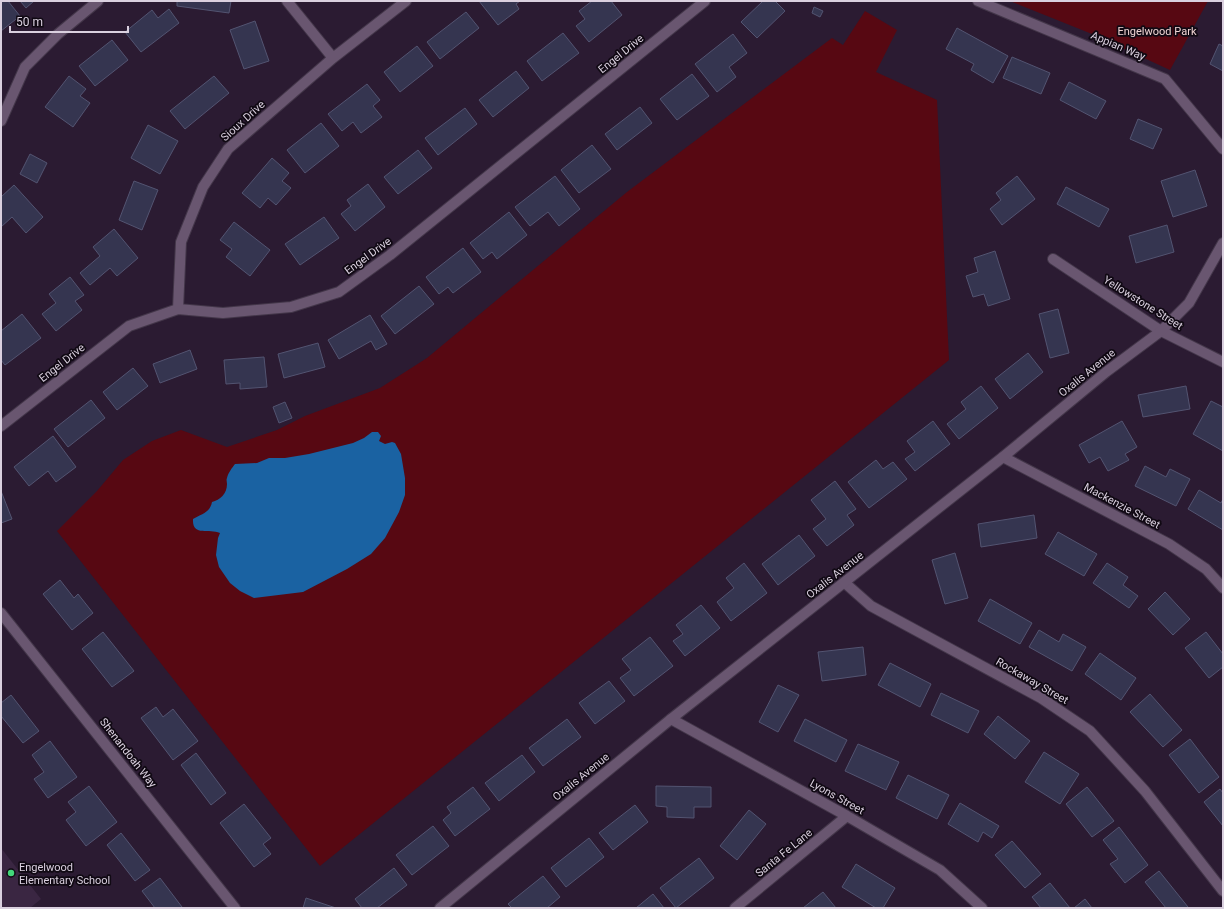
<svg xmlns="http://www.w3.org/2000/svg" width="1224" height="909" viewBox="0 0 1224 909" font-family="Roboto,sans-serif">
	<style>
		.built { fill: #3a2642 }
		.green { fill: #570812 }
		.water { fill: #1a62a2 }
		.building { fill: #353550; stroke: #535471 }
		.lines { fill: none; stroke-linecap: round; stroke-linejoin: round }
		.minor-casing { stroke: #433649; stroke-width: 12 }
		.tertiary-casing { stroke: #433649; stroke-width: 12 }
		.minor { stroke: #695670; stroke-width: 10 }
		.tertiary { stroke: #695670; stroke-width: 10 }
		.poi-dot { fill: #43d77b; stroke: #100913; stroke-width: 1.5 }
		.labels { text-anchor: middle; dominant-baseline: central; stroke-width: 3.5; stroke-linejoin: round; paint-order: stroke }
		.park-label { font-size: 11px; fill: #f0d4d3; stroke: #100913 }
		.street-label { font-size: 11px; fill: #dad0df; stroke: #100913 }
		.poi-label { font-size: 11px; fill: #dad0df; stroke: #100913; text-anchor: start }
	</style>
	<rect width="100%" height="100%" fill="#2b1b32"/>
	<!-- built -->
	<path class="built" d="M1,848L41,899L30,908H1Z"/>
	<!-- green -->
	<path class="green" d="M1010,1H1208L1170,70L1092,34Z
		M865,11L897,30L876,72L937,100L949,360L320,866L57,531L97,491L123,460L152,441L181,430L227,447L277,430L305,416L380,388L427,358L627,192L832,38L843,45Z"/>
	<!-- water -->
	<path class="water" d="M372,432H378L381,436L379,441L385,444L392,442L395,443L401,454L405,478V495L399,512L385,538L371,554L347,569L303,592L254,598L240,591L230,583L219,567L216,555L218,538L220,533C209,528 192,537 193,519C201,514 210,513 212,502C220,500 227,494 227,484C227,482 226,480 227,478C228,473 232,468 235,464L257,463L269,458H285L309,454L353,443L364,438Z"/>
	<!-- building -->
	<path class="building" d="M1,1H8L20,16L1,31Z
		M20,1H34L26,8Z
		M177,1H231L229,13L177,6Z
		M479,1H520L516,4L519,9L498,25Z
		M592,1H611L622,15L589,42L576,26L585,19L579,11Z
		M763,1H775L785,11L757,38L741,22Z
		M814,7L823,11L820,17L812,13Z
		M169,9L179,23L141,52L125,32L152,10L158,18Z
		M466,12L479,28L440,59L427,42Z
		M255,21L269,61L244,69L230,30Z
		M957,28L1008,56L993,83L971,70L974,64L946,49Z
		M563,33L579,53L542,81L527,61Z
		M733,34L747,53L729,67L736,77L717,92L695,64Z
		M112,40L128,60L95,86L79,66Z
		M1219,44L1223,46V71L1210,64Z
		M417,46L433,66L400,92L384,72Z
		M1012,57L1050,73L1041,94L1003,78Z
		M516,71L529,88L493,117L479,100Z
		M692,74L709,96L677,120L660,99Z
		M69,76L86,89L80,96L90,103L73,127L45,107Z
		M214,76L229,93L185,129L170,111Z
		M1069,82L1106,101L1096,119L1060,100Z
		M367,84L380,100L373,106L382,117L361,133L353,122L342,131L328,114Z
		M640,107L652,123L617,150L605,134Z
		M465,108L477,124L438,155L425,138Z
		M1138,119L1162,129L1153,149L1130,139Z
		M321,123L339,146L305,173L287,150Z
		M148,125L178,141L160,174L131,158Z
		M592,145L611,169L579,193L561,170Z
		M418,150L432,168L398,194L384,177Z
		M30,154L47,163L37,183L20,174Z
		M272,158L289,173L282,181L291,188L276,205L268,198L260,208L242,193Z
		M1195,170L1207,206L1173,217L1161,181Z
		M555,176L580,209L559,226L548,212L530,226L515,207Z
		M1017,176L1035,199L1002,225L990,209L1001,200L996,193Z
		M134,181L158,190L142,230L119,220Z
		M368,184L385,207L355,231L341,214L351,206L347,200Z
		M14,185L43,217L26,233L12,217L1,227V197Z
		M1066,187L1109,209L1099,227L1057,204Z
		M509,212L527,235L497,259L492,252L483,259L470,243Z
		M324,217L339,238L300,265L285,244Z
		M234,222L270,250L250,276L226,257L232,249L220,240Z
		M1167,225L1174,252L1136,263L1129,236Z
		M114,229L138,258L117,276L110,268L90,285L80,273L100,256L93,247Z
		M463,248L481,272L453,293L448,287L439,294L426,277Z
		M995,251L1010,299L988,306L984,294L973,297L966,276L978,272L974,258Z
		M70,277L84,295L75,301L82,310L56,331L42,314L56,303L49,294Z
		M419,286L434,304L395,334L381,316Z
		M1058,309L1069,353L1050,358L1039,314Z
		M22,314L41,338L5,365L1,360V331Z
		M370,315L387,344L376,350L371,341L339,359L328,340Z
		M318,343L325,367L284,378L278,354Z
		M190,350L197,369L160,383L153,364Z
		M1028,353L1043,372L1010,399L995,379Z
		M264,357L267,387L240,389V383L226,384L224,360Z
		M133,368L148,386L117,410L103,392Z
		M981,386L998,408L959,439L947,424L966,409L961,402Z
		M1186,386L1190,409L1143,417L1138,395Z
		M91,400L105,418L68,447L54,429Z
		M1211,401L1223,407V451L1193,434Z
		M285,402L292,418L279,423L273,407Z
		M933,421L950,444L915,471L905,459L915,452L907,441Z
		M1122,421L1137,447L1125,454L1129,460L1108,471L1100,457L1089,463L1079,445Z
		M53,436L76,467L56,482L48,471L29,486L14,467Z
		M876,460L883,469L893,462L907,479L869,508L848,482Z
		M1145,466L1166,477L1170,469L1190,479L1176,506L1135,486Z
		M835,481L856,509L847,515L854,525L827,546L813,529L826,519L811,500Z
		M1199,490L1221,503L1223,499V530L1188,509Z
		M1,491L12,519L1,523Z
		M1034,515L1037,538L981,547L978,524Z
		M1058,532L1097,554L1084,576L1045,554Z
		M799,535L815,556L778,585L762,564Z
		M955,553L968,598L945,604L932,560Z
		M744,563L767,593L731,621L717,602L734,588L726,578Z
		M1107,563L1128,577L1123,585L1138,596L1129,608L1093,583Z
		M60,580L74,598L78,594L93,613L72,630L43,594Z
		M1165,592L1190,619L1173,635L1148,609Z
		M990,599L1032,623L1020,644L978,621Z
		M701,605L720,628L685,656L673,641L683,634L676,625Z
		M1039,630L1059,642L1063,634L1086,647L1072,671L1029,647Z
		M103,632L134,671L112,687L82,649Z
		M1206,632L1223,654V667L1209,678L1185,648Z
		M650,637L673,666L634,696L620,678L631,670L622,659Z
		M863,647L866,675L822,681L818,652Z
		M1100,653L1136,678L1121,700L1085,674Z
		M890,663L931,684L920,707L878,685Z
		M609,681L625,701L595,724L579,703Z
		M778,685L799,695L778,732L759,722Z
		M941,693L979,711L968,733L931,715Z
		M1150,694L1182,730L1163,747L1130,712Z
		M11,695L39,731L23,743L1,716V703Z
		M156,707L163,717L173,709L198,741L173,760L141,718Z
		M998,716L1030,741L1015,759L984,734Z
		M567,719L581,737L543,766L529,748Z
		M805,719L847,740L836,762L794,741Z
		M1190,739L1219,777L1199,793L1169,755Z
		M50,741L77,777L48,798L34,779L44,772L32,755Z
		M858,744L899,762L886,790L845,771Z
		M1044,752L1079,774L1060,804L1025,782Z
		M196,753L226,793L211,805L181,765Z
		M522,755L535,772L499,801L485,783Z
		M908,775L949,795L937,819L896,798Z
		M89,786L117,822L86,846L66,820L76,812L68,802Z
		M656,786L711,787V807H694V818L667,817V807L656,806Z
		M473,787L490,809L455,836L443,820L451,813L447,807Z
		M1087,787L1114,821L1092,837L1066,804Z
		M1220,789L1223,793V826L1204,802Z
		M960,803L999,826L992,838L983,832L978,842L948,824Z
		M244,804L271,838L263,844L271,854L254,867L220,823Z
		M635,805L648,822L613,850L599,833Z
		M749,810L766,824L737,860L720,846Z
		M433,826L449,846L412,875L396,855Z
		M1119,827L1148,865L1125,883L1110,864L1118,859L1103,840Z
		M121,833L150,870L135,881L107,845Z
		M589,838L604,857L566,887L551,868Z
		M1012,841L1041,874L1025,888L995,855Z
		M699,858L714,878L676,908L660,888Z
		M856,864L895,888L883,908H876L842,887Z
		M394,868L407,885L377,908H362L355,899Z
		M1159,871L1188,907L1187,908H1166L1145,882Z
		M543,876L560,897L547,908H512L508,904Z
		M160,878L182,907L180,908H155L142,891Z
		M1050,883L1070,908H1041L1032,897Z
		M823,892L836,908H803Z
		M653,894L664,908H636Z
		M306,898L336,908H303Z
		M1085,899L1092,908H1074Z"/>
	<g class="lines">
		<!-- minor casing -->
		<g class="minor-casing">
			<path id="minor" d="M287,1L333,58
				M978,1L1165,79L1223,149
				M1,121L25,67L58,34L98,1
				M1053,259L1161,331L1223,362
				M178,309L181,242L203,187L228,149L333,58L406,1
				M1,426L129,326L178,309L223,313L291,307L339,292L390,255L705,1
				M1003,457L1169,544L1206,569L1223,588
				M845,583L871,606L1041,698L1090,731L1145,791L1223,891
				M1,613L235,908
				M671,719L847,816L940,870L982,908
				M735,908L847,816"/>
		</g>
		<!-- tertiary casing -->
		<g class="tertiary-casing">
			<path id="tertiary" d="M440,908L671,719L1003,457L1106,372L1161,331L1189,303L1223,243"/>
		</g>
		<!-- minor -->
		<use href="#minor" class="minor"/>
		<!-- tertiary -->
		<use href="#tertiary" class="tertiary"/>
	</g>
	<!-- markers -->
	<circle class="poi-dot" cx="11" cy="873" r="4"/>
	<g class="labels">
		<!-- park labels -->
		<g class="park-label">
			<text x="1157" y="31">Engelwood Park</text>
		</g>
		<!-- street labels -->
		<g class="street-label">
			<text transform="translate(1118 46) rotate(23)">Appian Way</text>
			<text transform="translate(621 54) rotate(-39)">Engel Drive</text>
			<text transform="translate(243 121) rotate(-42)">Sioux Drive</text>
			<text transform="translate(368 256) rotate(-36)">Engel Drive</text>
			<text transform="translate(1143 303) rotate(32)">Yellowstone Street</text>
			<text transform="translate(62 363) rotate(-38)">Engel Drive</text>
			<text transform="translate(1087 373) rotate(-39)">Oxalis Avenue</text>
			<text transform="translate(1122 506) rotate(28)">Mackenzie Street</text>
			<text transform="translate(835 575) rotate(-38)">Oxalis Avenue</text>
			<text transform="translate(1032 681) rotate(30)">Rockaway Street</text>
			<text transform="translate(128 753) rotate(52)">Shenandoah Way</text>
			<text transform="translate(581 777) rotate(-39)">Oxalis Avenue</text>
			<text transform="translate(837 797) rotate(29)">Lyons Street</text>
			<text transform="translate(784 853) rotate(-39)">Santa Fe Lane</text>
		</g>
		<!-- poi labels -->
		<g class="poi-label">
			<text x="19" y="867">Engelwood<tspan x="19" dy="13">Elementary School</tspan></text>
		</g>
	</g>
	<!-- border -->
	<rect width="1224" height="909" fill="none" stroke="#dad0df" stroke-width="4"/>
	<!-- scale -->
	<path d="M10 26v6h118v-6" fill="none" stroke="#dad0df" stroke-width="2"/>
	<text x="16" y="26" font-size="12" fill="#dad0df" stroke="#100913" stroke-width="3" paint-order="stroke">50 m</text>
</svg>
